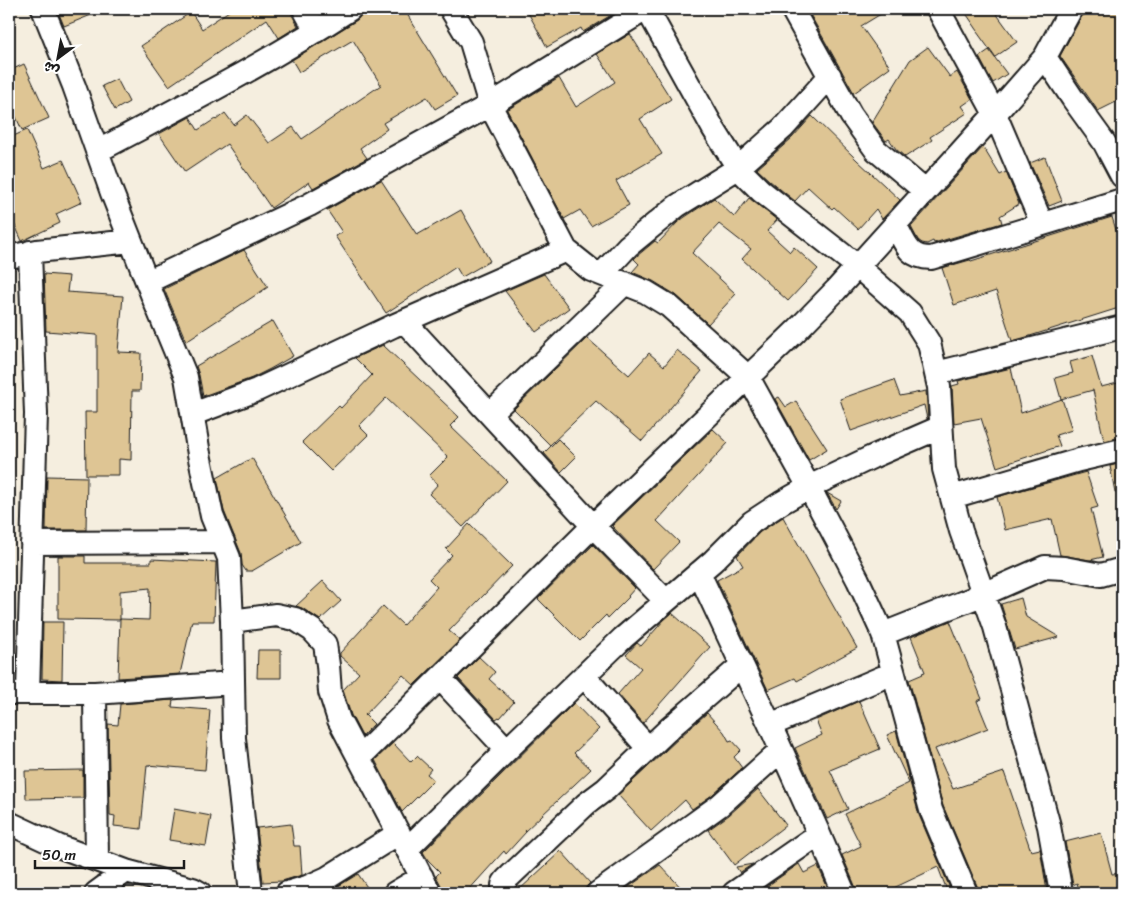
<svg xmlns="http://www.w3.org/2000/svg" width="1131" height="902" viewBox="0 0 1131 902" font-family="Sriracha,'Playpen Sans Arabic',sans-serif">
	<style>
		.building { fill: #dec594; stroke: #1c1c1c }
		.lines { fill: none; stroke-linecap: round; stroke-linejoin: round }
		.minor-casing { stroke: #1c1c1c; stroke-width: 26 }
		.minor { stroke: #fff; stroke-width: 22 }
	</style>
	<rect width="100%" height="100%" fill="#f5eedf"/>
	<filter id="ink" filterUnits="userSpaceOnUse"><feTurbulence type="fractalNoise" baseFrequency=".02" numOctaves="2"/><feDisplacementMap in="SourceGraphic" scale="10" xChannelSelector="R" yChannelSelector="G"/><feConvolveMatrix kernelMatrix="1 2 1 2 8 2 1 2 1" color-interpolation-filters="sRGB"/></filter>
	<g filter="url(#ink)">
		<!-- building -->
		<path class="building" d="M57,9H106L64,26Z
			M232,9H291L292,15L298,26L279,38L267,19L169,86L141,46L191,12L202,29Z
			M363,9H404L457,96L435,109L427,97L383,123L387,129L360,148L367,158L313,188L309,182L271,208L227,144L185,172L159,134L190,117L198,130L215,119L216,120L225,113L234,125L247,115L269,143L293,127L302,139L381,85L353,40L299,72L292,60L357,20L361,15Z
			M526,9H613L616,12L583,32L581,28L547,47Z
			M807,9H889L861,26L890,67L854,93Z
			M963,9H993L1017,42L995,57L977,32L978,31Z
			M1097,9H1122V99L1098,111L1060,56L1082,16Z
			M630,34L671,99L640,119L662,154L616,181L629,205L591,226L580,210L564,219L507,110L559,78L576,107L615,82L597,54Z
			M928,47L950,77L957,72L972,99L962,106L967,113L930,137L932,140L905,157L896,149L889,139L886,141L872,122L910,60Z
			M989,50L1007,74L993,83L979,57Z
			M24,64L49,118L22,130L9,102V71Z
			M117,79L129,102L115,110L102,86Z
			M812,116L857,160L900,200L882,219L876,209L858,229L834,207L832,209L808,187L795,201L770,181L757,169L792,138Z
			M27,130L44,168L63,160L82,202L56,214L60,223L22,241L9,212V138Z
			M983,147L1000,175L1006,172L1019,204L1000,216L1002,223L934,243L933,241L927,244L922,243L918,240L911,227Z
			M1045,157L1062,201L1049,206L1030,163Z
			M381,180L417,235L461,210L490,261L462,277L456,267L386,313L335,236L342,232L327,210Z
			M714,198L734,217L749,198L777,220L767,231L790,252L794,247L818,269L788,301L742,259L751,249L719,224L692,253L736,294L708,324L676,295L653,281L632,272L639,264L634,259L637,256L655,241L658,243L678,222L685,217Z
			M1112,217L1122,249V307L1030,336L1012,341L996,291L954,305L942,268L970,260L971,261Z
			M244,250L268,287L186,341L164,289Z
			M44,274L69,276L67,292L123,296L118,352L141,353L140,391H132L131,460L119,459V475H86L85,412H97V335L46,331Z
			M544,274L569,308L536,332L505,291Z
			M273,321L293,356L270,369L252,378L203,396L199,375L196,366Z
			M587,338L629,375L649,353L664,366L677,350L702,371L642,441L596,401L550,445L514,409Z
			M383,345L459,417L450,426L507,481L463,527L429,494L438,484L429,476L448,457L386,398L359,426L368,435L331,471L302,442L339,406L341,408L372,375L355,358Z
			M1092,356L1101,387L1122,382V437L1104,441L1093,390L1061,399L1055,378L1073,373L1070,362Z
			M1011,368L1021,413L1062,399L1072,430L1056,435L1060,446L997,467L981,418L954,423L952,386L959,384L958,381Z
			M894,380L900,396L926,391L928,418L927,419L924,405L851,431L840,399Z
			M779,397L786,407L796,401L827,449L809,460L775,399Z
			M713,429L728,443L657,521L679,542L653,569L612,526Z
			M558,439L576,457L561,472L544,453Z
			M252,458L301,542L252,571H246L242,565L241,553L224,511L217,478Z
			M1122,463V491L1115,492L1110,466Z
			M1086,472L1098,507L1091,509L1103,557L1090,560L1060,555L1052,519L1005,530L997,497Z
			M47,476L87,477L86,530H46Z
			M827,493L841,501L836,509Z
			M783,517L857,648L797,681L795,678L768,690L717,580L743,566L737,556L760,532Z
			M469,524L512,566L449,631L460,640L414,685L403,675L365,715L374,724L362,736L351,715L343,690L359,673L340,656V653L383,606L403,625L437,587L429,579L452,555L446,549Z
			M593,545L635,588L628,596L629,597L608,618L606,615L580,641L538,599Z
			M58,556H85V563H151V559L216,562L214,621H192L180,674L118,678L120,619L149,620L150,588L120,591V620L58,619Z
			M323,581L341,601L320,620L302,608L296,606Z
			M1021,598L1026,617L1059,637L1015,649L1001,604Z
			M672,613L710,647L643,723L618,694L641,668L626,655L637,643L641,646L664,620Z
			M950,621L982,699L977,701L988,728L935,749L953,789L1004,772L1031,851L1040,849L1047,891L1039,893H979L978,888L943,806L909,680L923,674L922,673L925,672L911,637Z
			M43,622H63L62,680L42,679Z
			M258,650H281V678H257Z
			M479,657L495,672L489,679L514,702L500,718L499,717L496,719L458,678Z
			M173,700L172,707L210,710L205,770L147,765L141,829L114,826L115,816L110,815L108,724L118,725L120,704Z
			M859,701L880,749L830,770L848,809L827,819L795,748L822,735L816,720Z
			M574,703L599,729L574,753L591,769L525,831L526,832L506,854L504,851L466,893H443L442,887L436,876L440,872L428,860L423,852Z
			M707,713L724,732L729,741L732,740L741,750L734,757L742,768L712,795L692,809L685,800L651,831L618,795L680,737Z
			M896,731L919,815L952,893H948L938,867L883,893H857L856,888L842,855L861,846L845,814L909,783L887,735Z
			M393,743L411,762L417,756L431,769L427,774L434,780L402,812L375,760Z
			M83,770V798L26,799L25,771Z
			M758,789L786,825L734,865L708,830L729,815Z
			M174,809L211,816L206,846L169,840Z
			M291,824L294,846H300L302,875L282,881L263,882L257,828Z
			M1101,833L1112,874L1122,873V893H1080L1077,883L1073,885L1065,842Z
			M561,851L590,883L586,887L585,893H518V891Z
			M753,864L739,873H740L736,867Z
			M799,864L804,873L818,866L830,893H757Z
			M660,865L686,893H620Z
			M358,874L371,893H334L332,890Z"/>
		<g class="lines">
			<!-- minor casing -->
			<g class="minor-casing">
				<path id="minor" d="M43,9L74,86L112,193L155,302L186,377L199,454L212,516L229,558L232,621
					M304,9L316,31
					M451,9L471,42L490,105L566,250L591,270L646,292L669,306L748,377L809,487L858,580L883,634L931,810L966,893
					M647,9L713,128L738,168L761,191L857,266L910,313L929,343L939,387L944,469L961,531L995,627L1049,826L1061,893
					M792,9L851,115L876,150L925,191
					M938,9L995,114L1042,224
					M1045,57L1073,99L1104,142L1122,176
					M98,151C183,106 269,62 350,9
					M895,224C905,242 907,258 931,258L1122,200
					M9,257L37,251L131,241
					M602,274L628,246L677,206L738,168L783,128L830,76
					M147,282L309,205L490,105L646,9
					M404,321L593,526L666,601
					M936,373L1122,327
					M193,414L257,390L393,326L566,250
					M490,414L625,283
					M952,497L1079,460L1122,450
					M32,543L223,542
					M699,573L770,725L819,834L734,893
					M883,634L984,594L1045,567L1064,568L1101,575L1122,569
					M584,676L648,748
					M440,678L507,750
					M9,693H95L233,683
					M28,693L36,414L30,252
					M95,693L97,860
					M770,725L893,673
					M359,758L593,526L796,331L836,290L995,114L1045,57L1071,9
					M9,823L58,846L126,871L193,889L200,893
					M819,834L844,893
					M407,849L507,750L623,638L713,561L752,522L781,503L809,487L872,457L941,427
					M96,893L126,871
					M251,893L234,738L232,621L276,615L295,619L312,630L325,644L328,665L330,692L339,720L430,893
					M287,893L307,887L327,878L399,833
					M395,893L422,877
					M505,893C501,885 503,882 510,876L586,804L606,789L671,727L742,665
					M598,893L720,805L781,750"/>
			</g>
			<!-- minor -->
			<use href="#minor" class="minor"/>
		</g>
	</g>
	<!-- margin -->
	<rect width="1131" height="902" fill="none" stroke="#fff" stroke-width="30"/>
	<rect x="15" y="15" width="1101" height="872" fill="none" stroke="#1c1c1c" stroke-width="2" filter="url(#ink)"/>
	<!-- north arrow -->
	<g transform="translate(58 58) rotate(212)" stroke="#ffffff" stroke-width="4" paint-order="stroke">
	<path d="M0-4L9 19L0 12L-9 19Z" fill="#1c1c1c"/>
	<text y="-8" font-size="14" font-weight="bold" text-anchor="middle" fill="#1c1c1c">ش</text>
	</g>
	<!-- scale -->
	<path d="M35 860v8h149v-8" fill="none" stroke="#1c1c1c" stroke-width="2.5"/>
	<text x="42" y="860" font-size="15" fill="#1c1c1c" stroke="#ffffff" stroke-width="4" paint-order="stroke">50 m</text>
</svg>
